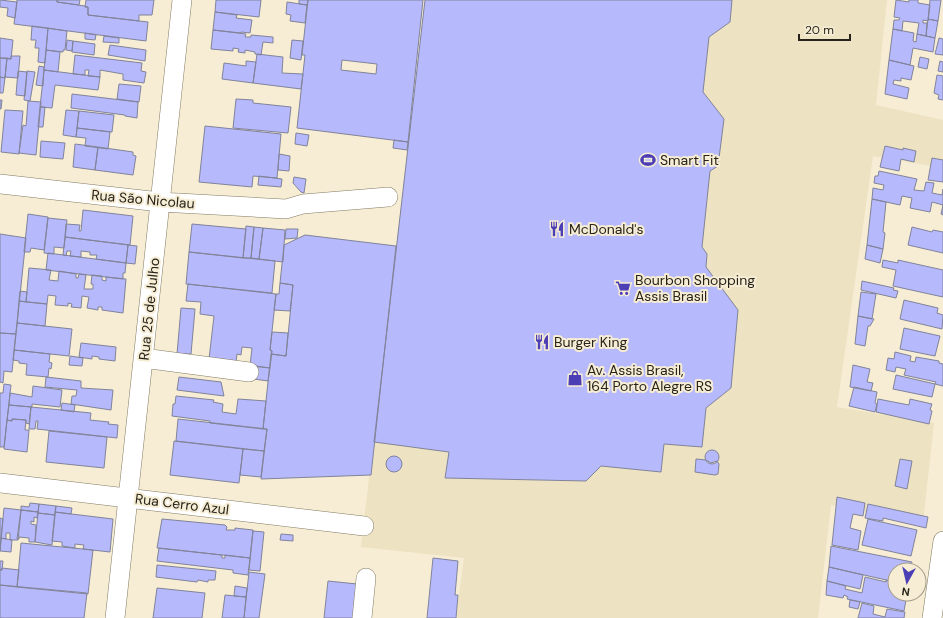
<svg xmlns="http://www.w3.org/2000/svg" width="943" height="618" viewBox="0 0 943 618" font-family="'DM Sans',sans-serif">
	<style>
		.built { fill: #ede2c2 }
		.building { fill: #b6b9fc; stroke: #81839a; fill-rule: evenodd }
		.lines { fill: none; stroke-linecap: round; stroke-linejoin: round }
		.minor-casing { stroke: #837b64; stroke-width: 20 }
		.minor { stroke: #fff; stroke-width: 19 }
		.labels { text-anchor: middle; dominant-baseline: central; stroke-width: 4; stroke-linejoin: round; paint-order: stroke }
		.poi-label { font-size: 14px; fill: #27231a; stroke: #f6edd4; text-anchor: start }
		.street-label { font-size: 14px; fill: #27231a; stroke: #f6edd4 }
	</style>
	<rect width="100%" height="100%" fill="#f6edd4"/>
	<!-- built -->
	<path class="built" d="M425,0H887L876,105L943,120V168L873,156L837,407L934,423L923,523L831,505L818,618H456L464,558L361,547Z"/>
	<!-- building -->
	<path class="building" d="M0,0L17,2L15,18L7,16L8,8L0,7Z
		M17,0H57V2L85,6V7H88V15L148,22L146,41L14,24Z
		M57,0H80L79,5L57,2Z
		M86,0H154L152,15H139V21L88,15V7H85Z
		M216,0H261L259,17L215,12Z
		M299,0H308L307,5L299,4Z
		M308,0H423L408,142L297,128L305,55H302ZM342,60L377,64L376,74L341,70Z
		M425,0H732L730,22L709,37L703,92L724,119L718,166L710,171L702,247L707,254L706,267L738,310L731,388L706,408L702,447L664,444L661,472L601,466L586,481L445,478L449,452L374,442Z
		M896,0L909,2V0H918V3L930,5L928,21L923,20V23H927L926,36L917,34L919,23L903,21L902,31L893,29L894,20H899L900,18L894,17Z
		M930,0H941L938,21L928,19Z
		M287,2L307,5L305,23L290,21L291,15L286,14Z
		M215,12L237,15L236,18L252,20L250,33L241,32V33L213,30Z
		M928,19L938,21L935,38L926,36Z
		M32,26L48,28L45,63L38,62L39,48H35L36,40H31Z
		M48,28L67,31L65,50H63V52L46,50Z
		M893,29L914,33L913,41L916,42L917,34L935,38L933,52L913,48L910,65L889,60Z
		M213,30L246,34L245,37H251V35L273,37V43L263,42L261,55L255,54V52L245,50V53L238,52L239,49L233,48V51L211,49Z
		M85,33L96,35L95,40L85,39Z
		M104,36L119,38V43L103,42Z
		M0,38L13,40L11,59L0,58Z
		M939,38L943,39V55L935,54Z
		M67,40L73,41L72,51L66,50Z
		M292,40L303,41L301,60L290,58Z
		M73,41L95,44L94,55L72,52Z
		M110,45L146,50L145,61L108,55Z
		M46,50L60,52L58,72L44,70Z
		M257,54L283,57L282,73L303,74L301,89L253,83Z
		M75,55L142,63L141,71L146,72L144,83L123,80V74L100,70V77L88,76L89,70H85V75L73,74Z
		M11,56H20L18,78L5,77L7,58L11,59Z
		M920,57L929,59L927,69L918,67Z
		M0,58H7L5,78L0,77Z
		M889,60L914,66L911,80L901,78V81L894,80L893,84L909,88L907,99L885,94Z
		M246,61L256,62L253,83L222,79L224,63L246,66Z
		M940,61L943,62V72L938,71Z
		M39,66L44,67L43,86L36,85Z
		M44,70L100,77L98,90L55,85L52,108L40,107Z
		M18,71L27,72L25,96L16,95Z
		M27,71L35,72L30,101L24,100Z
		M937,75L943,76V100L938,99L939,95L934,93Z
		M0,77L5,78L3,93H0Z
		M119,84L141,86L139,102L117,99Z
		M72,94L138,102L137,118L125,116V115L71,108Z
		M236,99L253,100V103L291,107L288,133L233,128Z
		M0,100H2L1,109H0Z
		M28,101L41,102L36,155L19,153L23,125L26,126Z
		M40,107H45L43,127H38Z
		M5,110L23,111L19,154L1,152Z
		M66,110L79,111L76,137L63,135Z
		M79,111L114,115L112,132L77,128Z
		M205,126L281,134L277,178L253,176L252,187L199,182Z
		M77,128L110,132L108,149L85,146L86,138L76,137Z
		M296,133L309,135L307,146L295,144Z
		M394,140L408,142L407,150L393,148Z
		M41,141L65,143L63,159L40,157Z
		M75,144L98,147L95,170L73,167Z
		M885,146L903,150V148L916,151L914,162L901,159L899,171L880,167Z
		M98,147L133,152V155L136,156L133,175L95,170Z
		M279,154L290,156L289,171L278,170Z
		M932,158L943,160V182L928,180Z
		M879,171L917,179L914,190L924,191L926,182L934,183L932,193L942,195L943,189V215L941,214L943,205L932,202L930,212L910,208L912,198L902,196L900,205L872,199L873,188L883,190L884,185L874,183L875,176H878Z
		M259,176L282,179L281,187L258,185Z
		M294,177L306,179L304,193L301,192L293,183Z
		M872,199L886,202L883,232L885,233L883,249L867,245Z
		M83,210L133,216L130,245L65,237L66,224L80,225L79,231H81Z
		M28,214L48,217L44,250L31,248L30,252H24Z
		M48,218L67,220L64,248L54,247V254L44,253Z
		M192,224L246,229L243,258L189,252Z
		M246,226L254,227L251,258H243Z
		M254,227L263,228L259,259L251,258Z
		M912,227L932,232L933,230L943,232V253L908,245Z
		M263,228L285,230L283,262L259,259Z
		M286,229H298L297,238L285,239Z
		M0,234L26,238L16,334L0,333Z
		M305,235L396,246L371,475L261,479L267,429H263L271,354L286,356L293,285L280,283L284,245Z
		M65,237L128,245L126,263L96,259L97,255H90V252L81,251V257L70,256L71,251H67L66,256L63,255Z
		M128,245L137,246L135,264L126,263Z
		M867,245L883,249L880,263L865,259Z
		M189,252L275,261L272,293L186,284Z
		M48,253L126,263L125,273H123V279L46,270Z
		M883,260L898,263V260L943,270V297L893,286L896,270L882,267Z
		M29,268L51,270L49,280L58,281L59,271L76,274V278H78L79,274L86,275L84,289H93V284H91L92,275L102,276V280L106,281V277L126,279L123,313L102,310V307H98V310L87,308L89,297L82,296L81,308L71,307L72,304L68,303V306L55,305L56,296L48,295L47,304L26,302Z
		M862,281L894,288L893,290L898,291L896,298L861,290Z
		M280,283L293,285L290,311L274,310L276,294H279Z
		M188,284L276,294L270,350L272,351L270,368L250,366L252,348L242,347L241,355L237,354L236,362L209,359L214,316L200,314L201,302L186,301Z
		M20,291L27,292L26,302L19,301Z
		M861,292L876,294L872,319L858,316Z
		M904,300L938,308L937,313L943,315L942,329L900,319Z
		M19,301L47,304L45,326L17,323Z
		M181,308L195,309L191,354H177Z
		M858,316L874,319L870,326H868L865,346L855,344Z
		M17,323L72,329L69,356L14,350Z
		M904,328L940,336L935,356L900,349Z
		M272,332L288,333L286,356L271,354L272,351L270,350Z
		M0,333L16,334L12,372L4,371L3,383L0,382Z
		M81,343L116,347L115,361L99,359V357L92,356V359L79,357Z
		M14,350L50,354L49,362L52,363L51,369L49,368L48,377L26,375L27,364L19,363V361L13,360Z
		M895,352L911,356L910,361L915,362L916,357L939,361V363L943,364V386L935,384L936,382L904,375L906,369L896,367L895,372L886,370L888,358L894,359Z
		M70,356L83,358L82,366L69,365Z
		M853,365L870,369L867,382L873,383L871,391L850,387Z
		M256,366L270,368L268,381L254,379Z
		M896,375L935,384L932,397L893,389Z
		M46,377L81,381V388L113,390L111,410L71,404L72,396H76L77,390L45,387Z
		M179,377L221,382L224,396L177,390Z
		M4,384L11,385L4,447H0V393H3Z
		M33,386L62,390L60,407L32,404V407L9,405L10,393L32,397Z
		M854,387L877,392L875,403L877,404L875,412L849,406Z
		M176,396L214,400L213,402L223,404L222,412L236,414L238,399L266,401L263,429L210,423V421L172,416L173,404H175Z
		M878,399L909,405L910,399L932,404L930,410L932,411L929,424L876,412Z
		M62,403L75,405L74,412L61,410Z
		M9,405L31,407L29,424L26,423V420L12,419V421L7,420Z
		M31,407L91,413L90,420L109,422L108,424L118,425L117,438L37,429L38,421H36L35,429H29Z
		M12,419L26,420L25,430H29L27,452L4,449L7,420L12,421Z
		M178,419L267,429L264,451L176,441Z
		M49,431L107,437L104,468L46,462Z
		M174,441L243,449L239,483L170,475Z
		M243,449L264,451L261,477L240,475Z
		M705 457a7 7 0 1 1 14 0a7 7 0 1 1-14 0Z
		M386 464a8 8 0 1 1 16 0a8 8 0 1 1-16 0Z
		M696,459L706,460L711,463L717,461L719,464L718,474L715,475L695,472Z
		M900,459L912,461L907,489L895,486Z
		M837,497L865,503L863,516L853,514L850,528L861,531L858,550L832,545Z
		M30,503L39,504L38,512L21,510V506L29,507Z
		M39,504L56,506L55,515L38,513Z
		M868,504L928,517L926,528L883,518V521L865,518Z
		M56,506L72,508L71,514L55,512Z
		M4,508L21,510L18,540H10V533H6V539L1,538Z
		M21,510L38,512L37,518L34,517V522L31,521V524L36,525L35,542H29V538L19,537V539H17Z
		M55,512L113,519L110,552L83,549L84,545L75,544V548L62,546V542L52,541Z
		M38,513L55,515L52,545L35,542Z
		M0,518L3,519L0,551Z
		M162,519L225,525L227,527L226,530H235V528L253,530L250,558L157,548Z
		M868,519L917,530L911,556L862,545Z
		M253,531L264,532L260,571L249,570Z
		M281,534L293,535V541L280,540Z
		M1,538L12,540L11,552L0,551Z
		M21,543L93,550L88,594L17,587Z
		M831,546L912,562L910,570H895V582L829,567Z
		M159,548L222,555V558H225V555L250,558L248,575L233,573V570L157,561Z
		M433,558L458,561L455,595H458L456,618H427Z
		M0,561H3L2,570H0Z
		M157,565L216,571L215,580H208V582L198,580L197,582L156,577Z
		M829,567L863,575L860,589L827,581Z
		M2,568L19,570L17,587L0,585V570H2Z
		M249,572L265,574L259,618H244Z
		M865,577L886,582V580L895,582V594H907L904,611L847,599L848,597L844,595L843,598L826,595L827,581L846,586L845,589L862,593Z
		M328,581L357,584L353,618H324Z
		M0,585L87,593L84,618H0Z
		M235,586L247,588L246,597L234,596Z
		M157,588L205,593L202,618H153Z
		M225,595L246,597L244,618H222Z
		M850,600L860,602L858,609L849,607Z
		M862,603L874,606L873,614L885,617L887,609L905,612L904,618H858Z"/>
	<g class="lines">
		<!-- minor casing -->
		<g class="minor-casing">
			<path id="minor" d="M0,184L160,202L286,209L303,204L388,197
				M143,358L249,372
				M0,483L364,526
				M115,618L182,0
				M362,618L366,578
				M932,618L943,541"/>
		</g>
		<!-- minor -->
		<use href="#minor" class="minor"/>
	</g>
	<!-- icons -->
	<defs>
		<g id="stadium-bare" transform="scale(1.2)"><path d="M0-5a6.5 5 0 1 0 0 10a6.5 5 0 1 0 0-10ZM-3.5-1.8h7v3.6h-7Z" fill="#4c3eb5" stroke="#f6edd4" stroke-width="2.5" paint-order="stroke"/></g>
		<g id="restaurant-bare" transform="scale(1.2)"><path d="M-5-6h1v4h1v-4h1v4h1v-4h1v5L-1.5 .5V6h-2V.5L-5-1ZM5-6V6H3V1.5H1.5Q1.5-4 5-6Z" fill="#4c3eb5" stroke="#f6edd4" stroke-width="2.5" paint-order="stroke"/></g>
		<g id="supermarket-bare" transform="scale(1.2)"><path d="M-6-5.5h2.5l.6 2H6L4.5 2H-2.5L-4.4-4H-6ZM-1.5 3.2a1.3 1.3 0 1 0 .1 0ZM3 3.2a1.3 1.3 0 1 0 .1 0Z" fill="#4c3eb5" stroke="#f6edd4" stroke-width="2.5" paint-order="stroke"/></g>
		<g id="shop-bare" transform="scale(1.2)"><path d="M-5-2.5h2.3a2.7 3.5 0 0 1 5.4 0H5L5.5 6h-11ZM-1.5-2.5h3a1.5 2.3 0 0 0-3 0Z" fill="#4c3eb5" stroke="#f6edd4" stroke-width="2.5" paint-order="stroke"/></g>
	</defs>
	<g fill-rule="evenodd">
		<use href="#stadium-bare" x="648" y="160"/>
		<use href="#restaurant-bare" x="557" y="229"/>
		<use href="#supermarket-bare" x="623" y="288"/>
		<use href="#restaurant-bare" x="542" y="342"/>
		<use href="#shop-bare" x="575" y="378"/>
	</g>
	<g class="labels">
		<!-- poi labels -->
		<g class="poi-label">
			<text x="660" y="160">Smart Fit</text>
			<text x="569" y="229">McDonald's</text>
			<text x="635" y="280">Bourbon Shopping<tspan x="635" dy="16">Assis Brasil</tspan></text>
			<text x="554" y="342">Burger King</text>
			<text x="587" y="370">Av. Assis Brasil,<tspan x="587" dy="16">164 Porto Alegre RS</tspan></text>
		</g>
		<!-- street labels -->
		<g class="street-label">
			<text transform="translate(143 199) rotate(5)">Rua São Nicolau</text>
			<text transform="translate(149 309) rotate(-84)">Rua 25 de Julho</text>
			<text transform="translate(182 504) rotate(7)">Rua Cerro Azul</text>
		</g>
	</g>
	<!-- north arrow -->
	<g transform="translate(907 582) rotate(188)"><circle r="19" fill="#f6edd4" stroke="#a39c8a"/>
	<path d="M0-3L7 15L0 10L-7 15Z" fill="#4c3eb5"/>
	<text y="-6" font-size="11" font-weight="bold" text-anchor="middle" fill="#27231a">N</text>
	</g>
	<!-- scale -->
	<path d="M799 34v6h51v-6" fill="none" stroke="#27231a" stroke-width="2"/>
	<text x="805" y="34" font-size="12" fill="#27231a" stroke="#f6edd4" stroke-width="3" paint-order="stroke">20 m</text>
</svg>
